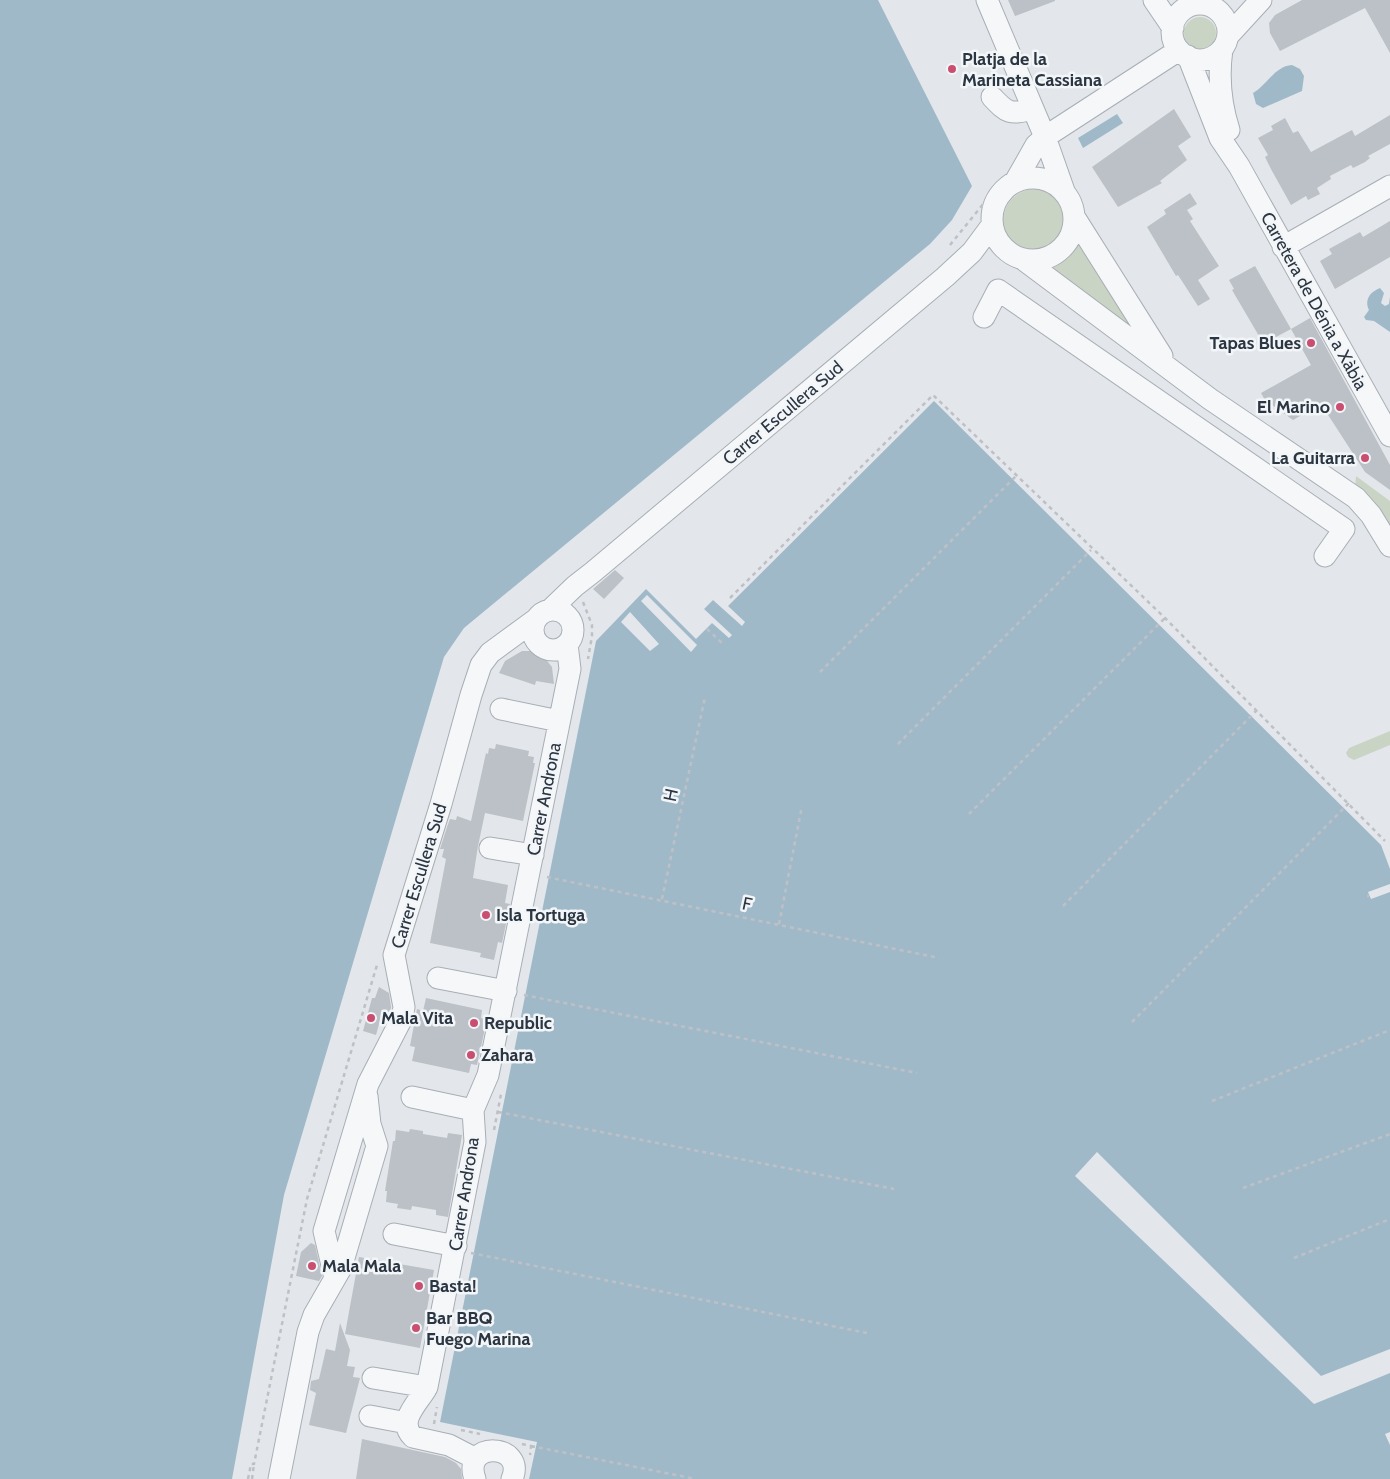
<svg xmlns="http://www.w3.org/2000/svg" width="1390" height="1479" viewBox="0 0 1390 1479" font-family="Cabin,sans-serif">
	<style>
		.green { fill: #cad4c5 }
		.water { fill: #a0b9c9 }
		.pier { fill: #e3e7eb }
		.building { fill: #bbc1c7 }
		.lines { fill: none; stroke-linecap: round; stroke-linejoin: round }
		.minor-casing { stroke: #a8aeb5; stroke-width: 23 }
		.path { stroke: #bdc1c6; stroke-width: 2.5; stroke-dasharray: 4 4; stroke-linecap: butt }
		.minor { stroke: #f6f7f9; stroke-width: 21 }
		.poi-dot { fill: #c94e6f; stroke: #f3f6f8; stroke-width: 2 }
		.labels { text-anchor: middle; dominant-baseline: central; stroke-width: 5; stroke-linejoin: round; paint-order: stroke }
		.poi-label { font-size: 18px; font-weight: bold; fill: #2c3642; stroke: #f3f6f8; text-anchor: start }
		.street-label { font-size: 18px; fill: #2c3642; stroke: #f3f6f8 }
	</style>
	<rect width="100%" height="100%" fill="#e3e7eb"/>
	<!-- green -->
	<path class="green" d="M1184 33a16 16 0 1 1 32 0a16 16 0 1 1-32 0Z
		M1003 221a32 32 0 1 1 64 0a32 32 0 1 1-64 0Z
		M1080,238L1138,333L1048,266L1066,258Z
		M1356,476L1390,501V531L1355,488Z
		M1390,731V745L1354,760L1348,757L1346,753L1349,748Z"/>
	<!-- water -->
	<path class="water" d="M0,0H878L972,186L952,220L930,244L464,628L444,657L284,1195L232,1479H0Z
		M1292,65L1300,69L1304,76L1302,91L1263,108L1256,104L1253,93C1267,85 1275,66 1292,65Z
		M1117,114L1123,123L1083,148L1078,138Z
		M1380,288L1384,293L1381,303L1385,306L1389,304L1390,297V332L1374,321L1366,320L1364,317L1369,310C1364,300 1370,292 1380,288Z
		M934,401L1381,845L1390,869V884L1368,892L1371,899L1390,892V1349L1321,1376L1097,1152L1075,1176L1314,1404L1390,1373V1432L1385,1434L1390,1445V1479H529L537,1442L440,1422L596,641L646,589L696,639L712,623L729,638L732,635L704,609L713,600L742,626L745,622L728,606Z"/>
	<!-- pier -->
	<path class="pier" d="M647,595L697,645L691,652L641,601Z
		M630,612L659,644L650,651L621,622Z"/>
	<!-- building -->
	<path class="building" d="M1008,0H1055V1L1015,16Z
		M1302,0H1390V53L1365,8L1280,51L1270,33L1269,23L1275,15Z
		M1174,109L1191,137L1178,146L1187,160L1160,181L1162,183L1118,207L1092,167Z
		M1390,115V144L1368,156L1370,158L1365,162L1353,168L1351,165L1330,176L1331,179L1317,188L1320,194L1308,200L1306,196L1291,205L1272,171L1265,157L1268,155L1258,138L1273,130L1271,126L1285,118L1293,133L1298,131L1311,152L1352,130L1355,136Z
		M1190,193L1197,204L1187,210L1193,219L1190,221L1219,266L1198,280L1210,299L1198,306L1178,275L1176,276L1147,227L1166,214L1164,210Z
		M1390,221V257L1335,289L1320,261L1332,254L1329,249L1360,232L1363,237Z
		M1255,266L1291,329L1265,343L1260,335L1259,336L1232,290L1234,289L1229,280Z
		M1310,318L1390,465V490L1365,472L1321,404L1293,420L1265,400L1261,393L1311,365L1291,329Z
		M615,570L624,578L604,599L593,589Z
		M522,651H532L544,657L552,667L554,684L536,681L535,685L499,673L505,661Z
		M496,744L529,751L528,756L534,757L533,763H535L523,821L485,813L478,846L473,878L508,885L505,903L510,904L502,943L498,942L494,960L480,957L481,953L430,943L446,859L442,857L444,849H440L447,827L450,819L456,820L457,816L471,821L486,753L488,754L489,748L495,749Z
		M379,987L389,993L391,1007L390,1015L381,1017L376,1035L363,1031L372,998H375Z
		M426,998L482,1010L481,1018L486,1019L484,1033L477,1065L471,1064L469,1073L412,1061L415,1047L410,1046L417,1009L423,1011Z
		M410,1129L423,1131V1134L447,1138L448,1133L462,1135L448,1217L436,1215V1210L412,1206L411,1210L397,1208L398,1204L386,1202L387,1191H385L393,1141H395L396,1130L409,1132Z
		M311,1243L315,1245L322,1276L319,1281L296,1276L301,1252Z
		M359,1257L434,1270L420,1348L345,1334Z
		M340,1323L350,1350L347,1366L355,1367L353,1377L360,1378L346,1433L309,1425L316,1393L310,1390L311,1381L319,1379L326,1349L335,1351Z
		M362,1439L445,1457L456,1463L461,1469L462,1479H356Z"/>
	<g class="lines">
		<!-- minor casing -->
		<g class="minor-casing">
			<path id="minor" d="M987,0L1045,137L1064,191
				M1154,0L1173,28
				M1172 32a28 28 0 1 1 56 0a28 28 0 1 1-56 0Z
				M1228,36L1261,0
				M1222,49C1218,77 1220,102 1229,130
				M1188,56L1220,138L1239,166L1390,436
				M992,97C1007,113 1010,115 1032,109
				M992 219a41 41 0 1 1 82 0a41 41 0 1 1-82 0Z
				M1015,182L1036,145L1045,137L1179,50
				M1075,218L1162,356
				M1283,247L1390,186
				M1024,260L1210,399L1356,498L1371,515L1390,546
				M984,317L998,290L1344,529L1325,556
				M533 630a20 20 0 1 1 40 0a20 20 0 1 1-40 0Z
				M550,610L575,586L593,572L945,277L972,252L992,225
				M501,709L559,721
				M490,848L533,855
				M438,978L506,991
				M412,1097L473,1110
				M394,1234L456,1246
				M335,1278L324,1231L368,1084L402,1018L404,1007L394,955L441,804L471,695L481,665L490,653L535,620
				M373,1378L427,1387
				M370,1416L407,1423
				M476,1459L449,1445L413,1437C396,1421 420,1401 427,1387L475,1142L473,1110L488,1075L570,669L567,644
				M279,1479L308,1332L314,1315L341,1268L377,1146L370,1124L367,1096
				M475,1479C461,1440 527,1443 512,1479"/>
		</g>
		<!-- path -->
		<path class="path" d="M950,245L997,187
			M730,598L933,395L1165,618L1385,841
			M583,602L592,625V636L588,659
			M707,629L722,643
			M820,672L1016,476
			M898,744L1091,550
			M969,814L1165,618
			M547,877L939,958
			M1367,896H1369
			M662,899L705,697
			M1063,906L1257,710
			M779,924L802,806
			M524,995L917,1073
			M1132,1022L1349,803
			M1212,1101L1390,1030
			M498,1112L894,1189
			M494,1130L501,1094
			M1243,1188L1390,1134
			M471,1253L867,1333
			M1294,1258L1390,1219
			M434,1424L437,1407
			M461,1430L480,1434
			M522,1444L531,1446L530,1455
			M531,1446L696,1479
			M248,1479L251,1464H254L307,1199L377,965
			M252,1479L254,1464"/>
		<!-- minor -->
		<use href="#minor" class="minor"/>
	</g>
	<!-- markers -->
	<g class="poi-dot">
		<circle cx="952" cy="69" r="5"/>
		<circle cx="1311" cy="343" r="5"/>
		<circle cx="1340" cy="407" r="5"/>
		<circle cx="1365" cy="458" r="5"/>
		<circle cx="486" cy="915" r="5"/>
		<circle cx="371" cy="1018" r="5"/>
		<circle cx="474" cy="1023" r="5"/>
		<circle cx="471" cy="1055" r="5"/>
		<circle cx="312" cy="1266" r="5"/>
		<circle cx="419" cy="1286" r="5"/>
		<circle cx="416" cy="1328" r="5"/>
	</g>
	<g class="labels">
		<!-- poi labels -->
		<g class="poi-label">
			<text x="962" y="59">Platja de la<tspan x="962" dy="21">Marineta Cassiana</tspan></text>
			<text x="1301" y="343" text-anchor="end">Tapas Blues</text>
			<text x="1330" y="407" text-anchor="end">El Marino</text>
			<text x="1355" y="458" text-anchor="end">La Guitarra</text>
			<text x="496" y="915">Isla Tortuga</text>
			<text x="381" y="1018">Mala Vita</text>
			<text x="484" y="1023">Republic</text>
			<text x="481" y="1055">Zahara</text>
			<text x="322" y="1266">Mala Mala</text>
			<text x="429" y="1286">Basta!</text>
			<text x="426" y="1318">Bar BBQ<tspan x="426" dy="21">Fuego Marina</tspan></text>
		</g>
		<!-- street labels -->
		<g class="street-label">
			<text transform="translate(1314 301) rotate(61)">Carretera de Dénia a Xàbia</text>
			<text transform="translate(783 413) rotate(-40)">Carrer Escullera Sud</text>
			<text transform="translate(671 795) rotate(-78)">H</text>
			<text transform="translate(544 799) rotate(-79)">Carrer Androna</text>
			<text transform="translate(419 876) rotate(-73)">Carrer Escullera Sud</text>
			<text transform="translate(747 904) rotate(12)">F</text>
			<text transform="translate(464 1194) rotate(-81)">Carrer Androna</text>
		</g>
	</g>
</svg>
